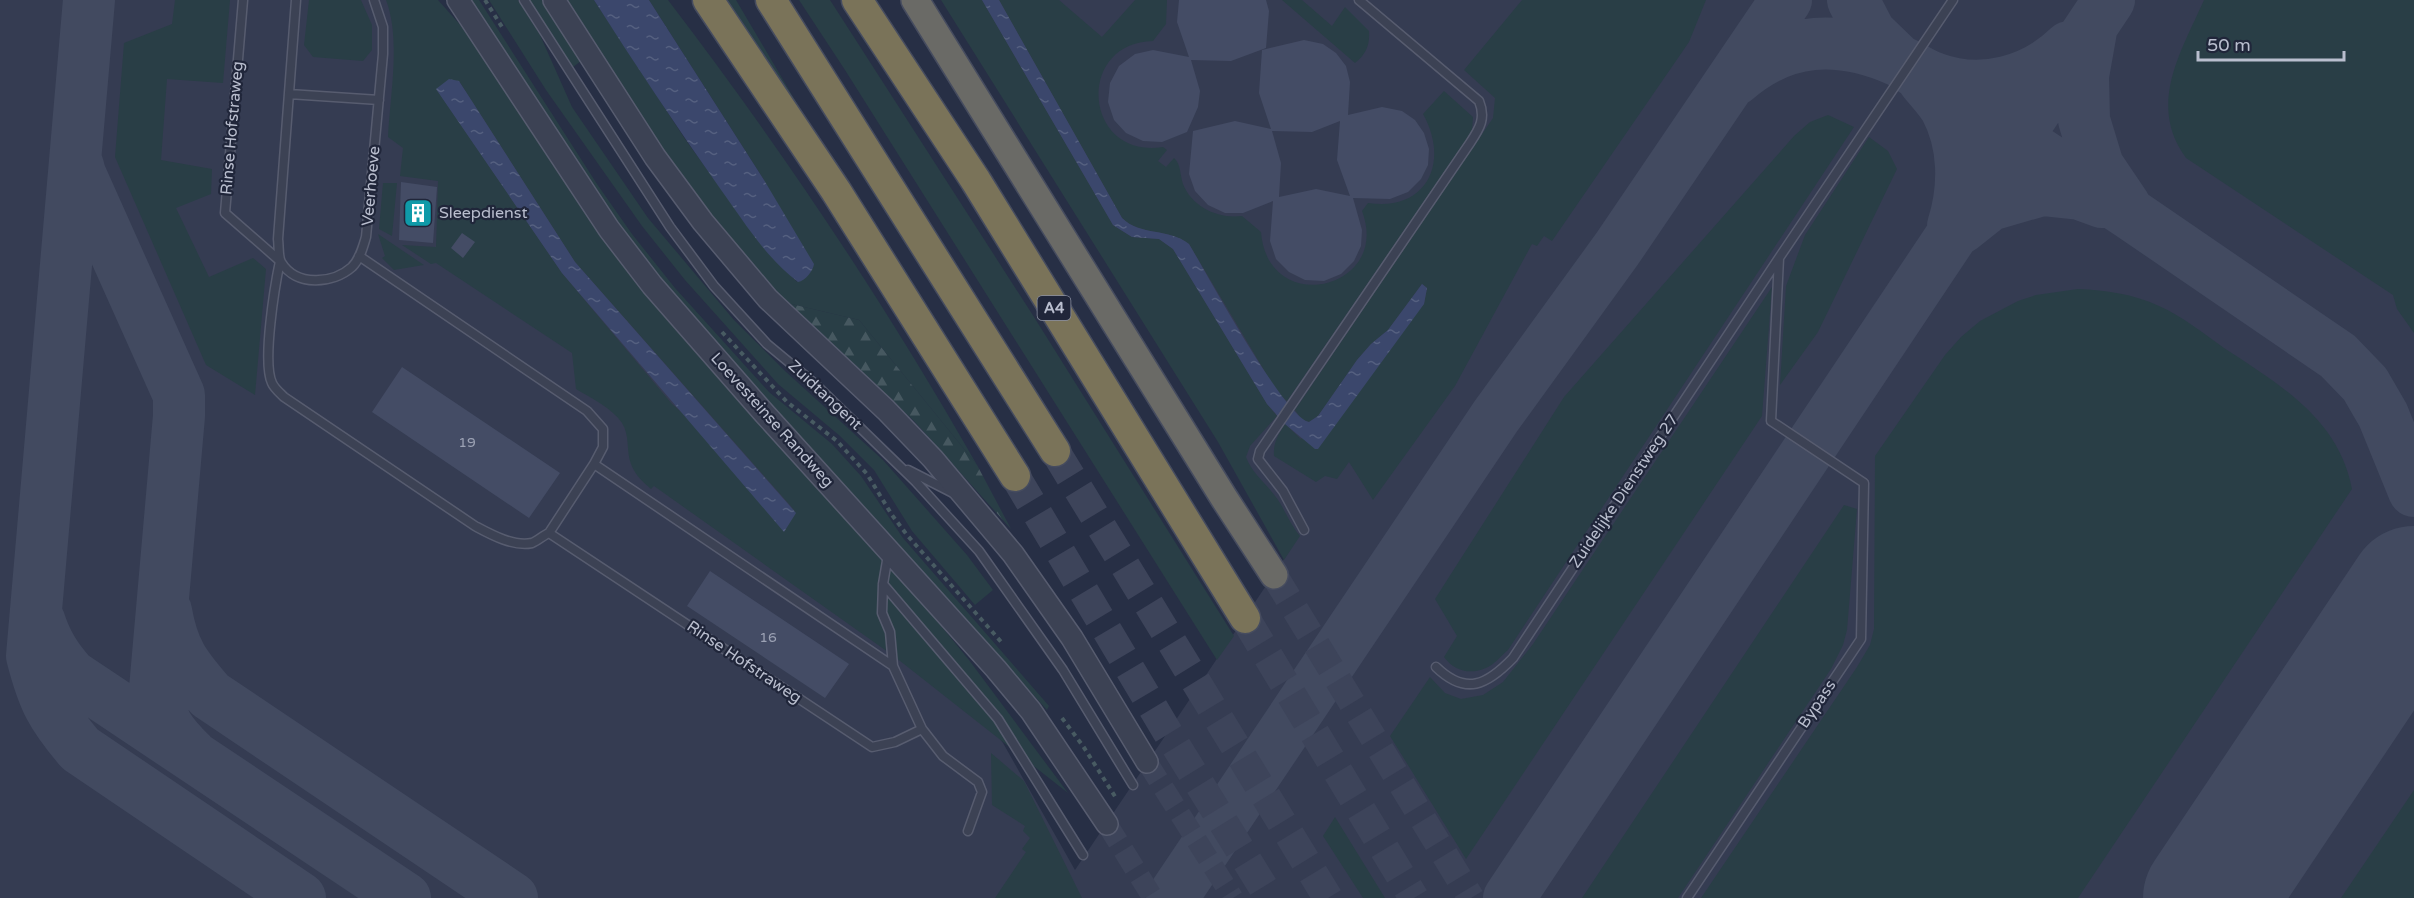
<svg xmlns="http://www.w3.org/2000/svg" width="2414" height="898" viewBox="0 0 2414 898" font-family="'Varela Round',sans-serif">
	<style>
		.airport { fill: #353c52 }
		.green { fill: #293e46; fill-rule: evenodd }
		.forest { fill: url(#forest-firs) }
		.water { fill: url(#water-ripples) }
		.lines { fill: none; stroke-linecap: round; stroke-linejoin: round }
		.taxiway { stroke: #424a60; stroke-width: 52 }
		.runway { stroke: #424a60; stroke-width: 132 }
		.building { fill: #444c65; fill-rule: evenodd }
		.tertiary-tunnel { stroke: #3d445a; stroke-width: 21; stroke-dasharray: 21 10; stroke-linecap: butt }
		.trunk-tunnel { stroke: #3d445a; stroke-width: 27; stroke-dasharray: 27 14; stroke-linecap: butt }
		.motorway-tunnel { stroke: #3d445a; stroke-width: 30; stroke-dasharray: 30 15; stroke-linecap: butt }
		.service-casing { stroke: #575c6f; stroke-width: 11 }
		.tertiary-casing { stroke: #575c6f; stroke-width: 24 }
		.trunk-casing { stroke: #464c5f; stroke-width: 30 }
		.motorway-casing { stroke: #464c5f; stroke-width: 33 }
		.path { stroke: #485b62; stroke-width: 4; stroke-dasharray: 4.5 4.5; stroke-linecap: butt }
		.service { stroke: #3c4254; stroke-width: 8 }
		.tertiary { stroke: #3c4254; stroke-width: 21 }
		.trunk { stroke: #6a6a66; stroke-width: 27 }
		.motorway { stroke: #7a7359; stroke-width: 30 }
		.labels { text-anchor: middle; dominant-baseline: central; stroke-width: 4.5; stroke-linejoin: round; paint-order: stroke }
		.number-label { font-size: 14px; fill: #9ca2b4 }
		.shield { fill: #20263a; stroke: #8b90a2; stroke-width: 1.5 }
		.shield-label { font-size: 15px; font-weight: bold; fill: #b9bece }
		.street-label { font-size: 16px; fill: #b9bece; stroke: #20263a }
		.poi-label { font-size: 16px; fill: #b9bece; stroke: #20263a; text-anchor: start }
	</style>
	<defs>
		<pattern id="forest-firs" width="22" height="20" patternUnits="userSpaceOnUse" patternTransform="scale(1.5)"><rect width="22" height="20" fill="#293e46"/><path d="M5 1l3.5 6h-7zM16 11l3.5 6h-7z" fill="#465860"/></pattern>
		<pattern id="water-ripples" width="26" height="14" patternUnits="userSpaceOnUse" patternTransform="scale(1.5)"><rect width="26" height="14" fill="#3b476c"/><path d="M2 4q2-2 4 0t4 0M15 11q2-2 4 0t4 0" fill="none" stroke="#556080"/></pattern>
	</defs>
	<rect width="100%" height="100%" fill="#272f45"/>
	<!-- airport -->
	<path class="airport" d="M0,0H390L960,686L1003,743L1075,870L1290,550L950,0H2414V898H0Z"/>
	<!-- green -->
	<path class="green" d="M175,0H230L223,83L167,79L161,160L212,169L211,194L176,208L209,277L253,258L266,269L255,395L206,365L115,157L124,43L172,24Z
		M309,0H361L372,25V50L363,61L313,57L304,45Z
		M386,0H438L463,28L610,246L892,566L969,660L1068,793L895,657L654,486L651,489C643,482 635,475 631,464C626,451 630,435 622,423C612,408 591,398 576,389L572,353L436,263L431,264L402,245L436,247L438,181L400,176L403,148L388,137C390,96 401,39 386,0ZM459,81L575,262L796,512L672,404L562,273L437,90Z
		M469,0H479L597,184L632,234L675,288L769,392L832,444L861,476L903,538L1049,706L1047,710L764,398L627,239Z
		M489,0H518L540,35L572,107L648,218L734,320L785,371L883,460L967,555L993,590L975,605L912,531L874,470L840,436L778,384L685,280L642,226L546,90Z
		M529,0H542L581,61L573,67Z
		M565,0H594L685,139L761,244L797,282L764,180L649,0H668C781,148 885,303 977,465L859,320L787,303L747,259L710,214L665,153Z
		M721,0H736L802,112Z
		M799,0H830L1034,317L1234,636L1217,660L845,70Z
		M941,0H982L1113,225L1132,237L1159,239L1173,249L1267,404L1277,416L1250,446L1246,457C1253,476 1270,486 1280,503C1287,515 1291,525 1300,536L1284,560L1218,442Z
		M999,0H1059L1102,37L1135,0H1167L1166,24L1153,41C1074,43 1084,160 1163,147L1167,150L1158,161L1166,167L1174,158C1181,164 1180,175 1183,184C1192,207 1218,219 1242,216L1261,232C1268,319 1392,289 1362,211L1368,203C1427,212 1450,162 1423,114L1444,91L1473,117L1472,131L1287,401L1277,392L1189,244C1169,228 1140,236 1122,218Z
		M1282,0H1302L1332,26L1345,7L1369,31C1370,45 1366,54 1355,63Z
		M1522,0H1706L1689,42L1552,241L1544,236L1537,246L1532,244L1455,386L1373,500L1349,462L1337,479L1325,476L1316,482L1274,456C1273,443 1278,435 1285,424L1301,439L1424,304L1427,288L1422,284L1388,330L1371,344L1357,360L1318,416L1309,422L1302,420L1295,410L1493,118L1495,98L1464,70Z
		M2204,0H2414V333L2397,309L2393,295L2186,158C2147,105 2181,52 2204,0Z
		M1828,115L1854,127L1508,650C1502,655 1494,665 1486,668C1470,675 1454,671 1444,657L1457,636L1435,599L1564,397L1794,136L1810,122Z
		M1869,137L1888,151L1897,169L1818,332L1780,385L1786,286L1805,235Z
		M383,183H397L392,236L379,229Z
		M378,234L424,265L394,270L382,258L385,256Z
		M1772,287L1762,416L1466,859L1390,736L1430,677L1445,693L1461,699L1483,695L1503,682L1533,644Z
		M2078,289C2106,290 2133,294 2159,306C2182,316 2203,333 2224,348C2279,384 2339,419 2352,489L2078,898H1701L1857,667L1870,645L1874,629L1875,456L1945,355L1961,337L1980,321L2018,301L2036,295Z
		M1844,505L1857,509L1847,630L1843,645L1831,669L1678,898H1582Z
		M991,753L1024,781L1082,898H995L1026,852L1022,849L1030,838L1023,831L1025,826L992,805Z
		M2414,790V898H2341Z
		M1335,817L1385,898H1363L1323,836Z"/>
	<!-- forest -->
	<path class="forest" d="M787,303L859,320L977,465L1011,529L914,421Z"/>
	<!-- water -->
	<path class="water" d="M594,0H649L764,180L814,264C813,271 805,281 798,282C765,257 743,220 719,187C676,126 634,63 594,0Z
		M982,0H999L1122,218C1140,236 1169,228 1189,244C1207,274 1284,417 1309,422L1318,416L1357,360L1371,344L1388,330L1422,284L1427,288L1424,304L1318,449H1315L1285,424L1267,404L1173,249L1159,239L1132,237L1113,225Z
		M449,79L459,81L575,262L796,513L784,532L562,273L436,89Z"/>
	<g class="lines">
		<!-- taxiway -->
		<path class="taxiway" d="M89,0L32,656C43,699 51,715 80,749L300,898
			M1853,0L1870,33L1898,60L2129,213L2338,356L2365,384L2383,415L2414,491
			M2091,31L2083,76L2084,120L2098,166L2125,206
			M1735,80C1785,36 1839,35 1897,60C1910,65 1922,74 1934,78C1982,96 2034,81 2069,47
			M1924,81C1931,89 1939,98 1945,107C1965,144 1965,187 1953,226
			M78,166L80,174L179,395V416L155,689C162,722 168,731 191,754
			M1961,228L1990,205L2042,190L2080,194L2102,202
			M2405,605L2414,576
			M166,611C173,651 184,665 210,695L512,898
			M39,620C46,642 55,657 71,675L405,898
			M1172,898L1496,416L1617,249L1786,0
			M1509,898L2109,0"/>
		<!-- runway -->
		<path class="runway" d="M2209,898L2414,592"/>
	</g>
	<!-- building -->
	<path class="building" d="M1179,0H1266L1269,11L1266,48L1231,61L1191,60L1200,91L1198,107L1187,132L1162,142L1143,141L1126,133L1114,120L1108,102L1110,83L1119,66L1135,54L1153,50L1189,57L1177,22Z
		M1304,40L1323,44L1336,53L1346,66L1350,82L1348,115L1382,107L1402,111L1415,120L1424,133L1429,149L1428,165L1421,179L1408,192L1390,199L1353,198L1362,230L1361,246L1354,261L1341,274L1324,281L1305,280L1289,272L1276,259L1270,241L1273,201L1243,213H1225L1208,205L1195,191L1189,174L1193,131L1235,121L1271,129L1259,93L1262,50ZM1340,121L1337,160L1350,196L1316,189L1279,197L1281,163L1272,131L1312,132Z
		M401,182L437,187L433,243L399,240Z
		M462,233L475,242L463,258L451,248Z
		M402,367L560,473L529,518L372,412Z
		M710,571L849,664L825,698L687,606Z"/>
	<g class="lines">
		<!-- tertiary-tunnel -->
		<path class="tertiary-tunnel" d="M1147,762L1233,898
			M1107,824L1153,898"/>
		<!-- trunk-tunnel -->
		<path class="trunk-tunnel" d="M1274,575L1471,898"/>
		<!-- motorway-tunnel -->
		<path class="motorway-tunnel" d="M1055,451L1328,898
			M1015,476L1168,733L1270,898
			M1245,618L1414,898"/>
		<!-- service casing -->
		<g class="service-casing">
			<path id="service" d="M243,0L225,213L280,261C275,285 262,362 272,383C274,388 280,393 284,397L475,526C490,534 513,547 532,543C537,541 544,535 549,533L872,747L895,742L922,729
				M296,0L278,239C279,246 278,257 281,262C296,287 333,284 352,267C360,259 363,247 366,237L383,54V27L374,0
				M524,0L670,227L714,286L767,344L814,383L916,482L979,551L1063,670L1133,785
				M289,94L379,100
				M359,256L587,411L603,429V447L594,464L893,666L922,729L943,756L978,782L982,792L968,831
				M908,470L953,493
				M1304,530L1283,491L1258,459L1260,451L1470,143C1480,128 1486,118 1479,101L1359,0
				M549,533L594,464
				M888,555L883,584L882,613L890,632L893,666
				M883,584L998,719L1083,855
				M1436,667C1466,696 1487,685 1513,658L1779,258
				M1687,898L1861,639L1864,483L1771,421L1779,258L1953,0"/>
		</g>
		<!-- tertiary casing -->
		<g class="tertiary-casing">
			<path id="tertiary" d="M458,0L609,229L652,285L764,413L996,669L1031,711L1107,824
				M554,0L655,157L703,222L768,299L886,410L933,459L1013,554L1072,638L1147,762"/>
		</g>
		<!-- trunk casing -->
		<g class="trunk-casing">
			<path id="trunk" d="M915,0L1224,498L1274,575"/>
		</g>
		<!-- motorway casing -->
		<g class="motorway-casing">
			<path id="motorway" d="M708,0L836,191L1015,476
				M771,0L1055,451
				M857,0L976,181L1245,618"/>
		</g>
		<!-- path -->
		<path class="path" d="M485,0L502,27
			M722,332L787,402L837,441L867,474L892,515L907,535L1003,644
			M1062,718L1083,746L1116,798"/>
		<!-- service -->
		<use href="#service" class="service"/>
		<!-- tertiary -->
		<use href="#tertiary" class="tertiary"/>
		<!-- trunk -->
		<use href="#trunk" class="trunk"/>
		<!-- motorway -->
		<use href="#motorway" class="motorway"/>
	</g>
	<!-- icons -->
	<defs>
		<g id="building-square" transform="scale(1.5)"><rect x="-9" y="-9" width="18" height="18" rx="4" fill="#0f9aa8" stroke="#20263a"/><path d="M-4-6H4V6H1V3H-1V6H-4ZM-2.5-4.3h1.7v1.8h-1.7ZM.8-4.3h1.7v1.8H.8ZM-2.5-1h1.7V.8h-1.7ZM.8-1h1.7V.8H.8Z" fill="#fff"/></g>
	</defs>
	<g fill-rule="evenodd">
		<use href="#building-square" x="418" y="213"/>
	</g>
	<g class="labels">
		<!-- number labels -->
		<g class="number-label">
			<text x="467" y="442">19</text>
			<text x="768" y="637">16</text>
		</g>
		<!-- shield labels -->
		<rect class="shield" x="1037.5" y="296" width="33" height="24" rx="4.5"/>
		<g class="shield-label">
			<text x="1054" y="308">A4</text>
		</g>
		<!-- street labels -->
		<g class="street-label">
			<text transform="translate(232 128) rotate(-85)">Rinse Hofstraweg</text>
			<text transform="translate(371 186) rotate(-85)">Veerhoeve</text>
			<text transform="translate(825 395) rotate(43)">Zuidtangent</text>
			<text transform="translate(772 420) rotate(48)">Loevesteinse Randweg</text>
			<text transform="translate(1624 491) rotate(-56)">Zuidelijke Dienstweg 27</text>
			<text transform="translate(744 662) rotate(34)">Rinse Hofstraweg</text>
			<text transform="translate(1817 704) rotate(-56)">Bypass</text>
		</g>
		<!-- poi labels -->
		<g class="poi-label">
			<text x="439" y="213">Sleepdienst</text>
		</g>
	</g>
	<!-- scale -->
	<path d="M2198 51v9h146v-9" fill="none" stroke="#b9bece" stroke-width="3"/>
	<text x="2207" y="51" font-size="18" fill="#b9bece" stroke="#20263a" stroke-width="4.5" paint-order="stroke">50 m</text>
</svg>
